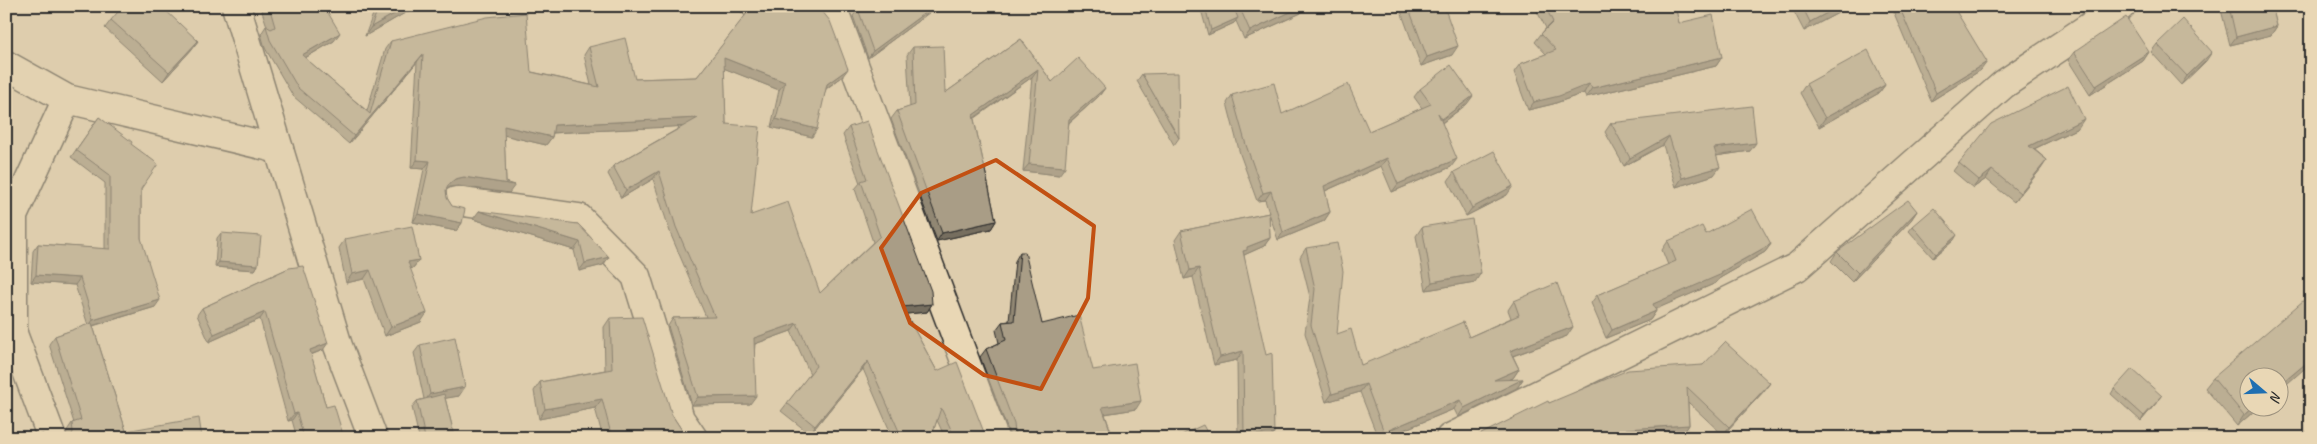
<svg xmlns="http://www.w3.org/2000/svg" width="2317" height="444" viewBox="0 0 2317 444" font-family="Caveat,sans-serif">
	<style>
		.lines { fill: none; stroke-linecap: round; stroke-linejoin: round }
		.street-casing { stroke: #2b2b2b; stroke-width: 31 }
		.secondary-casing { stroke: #2b2b2b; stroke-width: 31 }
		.street { stroke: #e9d7b5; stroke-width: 28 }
		.secondary { stroke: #e9d7b5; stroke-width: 28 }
		.wall { fill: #918773; stroke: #2b2b2b }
		.shaded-wall { fill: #766e5e; stroke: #2b2b2b }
		.building { fill: #a99d86; stroke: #2b2b2b }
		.marked { fill: none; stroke: #c25012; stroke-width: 4; stroke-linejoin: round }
	</style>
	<rect width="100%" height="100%" fill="#decdad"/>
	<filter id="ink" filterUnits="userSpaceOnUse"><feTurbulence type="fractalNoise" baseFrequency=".02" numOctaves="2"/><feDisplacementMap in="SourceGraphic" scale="10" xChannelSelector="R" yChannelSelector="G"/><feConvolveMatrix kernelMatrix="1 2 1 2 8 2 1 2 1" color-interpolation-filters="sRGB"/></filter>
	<g filter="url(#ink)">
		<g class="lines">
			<!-- street casing -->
			<g class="street-casing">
				<path id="street" d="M832,6L994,438
					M6,65L67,99L279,149
					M456,201L579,218L636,276L680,419L693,438
					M52,438L13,334V216L67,99"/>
			</g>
			<!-- secondary casing -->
			<g class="secondary-casing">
				<path id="secondary" d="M236,6L338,346L373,438
					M1450,438L1797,267L2004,84L2121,6"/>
			</g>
			<!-- street -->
			<use href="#street" class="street"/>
			<!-- secondary -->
			<use href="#secondary" class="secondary"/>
		</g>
		<!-- wall -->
		<path class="wall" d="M260,6H324L334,41L305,58L367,111L385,49L391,41L591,85L584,55L589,47L635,79L697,77L745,16L735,6H818L842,77L826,89L812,137L771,127L779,90L724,68L726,124L751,215L820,293L873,242L855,189L860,183L843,135L849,127L932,304L927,312L906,314L937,371L987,438H945L937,420L931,438H893L863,369L810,434L781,411L810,374L791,331L755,344L750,404L692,405L668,326L673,318L706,317L671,235L653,179L621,198L608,174L613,166L683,126L553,133L552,137L546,145L504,135L506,182L509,193L458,186L450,187L446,190L447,198L462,223L456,231L413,222L424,169L411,168L417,62L349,144L293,96L265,48L261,34L266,26H267Z
			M376,6H417L365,36Z
			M1200,6H1306L1301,13L1244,39L1236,21L1234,23L1208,35Z
			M1399,6H1444L1452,55L1421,66Z
			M1534,6H1675L1679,23L1722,57L1716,66L1586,97L1584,93L1553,104L1528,110L1514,72L1520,64L1546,54L1535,42L1541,34L1546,28Z
			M1791,6H1843L1838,13L1804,31Z
			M1891,6H1960L1955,9L1981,70L1931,101Z
			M2220,6H2272L2277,26L2271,35L2230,45Z
			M858,9L930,12L868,58L853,16Z
			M111,20L192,49L163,81L105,28Z
			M1021,39L1052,82L1105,88L1099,96L1069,123L1059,175L1023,171L1032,77L974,119L996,221L991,229L937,241L891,119L897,111L910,107L907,55L913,47L945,93Z
			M2157,44L2206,61L2181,85L2151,52Z
			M2074,52H2149L2143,61L2090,95L2068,60Z
			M1142,74L1179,138L1174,145L1137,81Z
			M1806,84L1885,85L1879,93L1819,127L1800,93Z
			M1420,89L1467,104L1442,123L1451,167L1392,192L1381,166L1325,191L1330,212L1324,221L1278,240L1269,213L1270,238L1264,246L1244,255L1271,438H1238L1237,360L1214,365L1193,277L1184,279L1175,240L1181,231L1269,213L1265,200L1257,201L1240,154L1227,103L1232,95L1282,114L1369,131L1422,108L1414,97Z
			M99,117L131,144L141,189V238L155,307L93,326L126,431L202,438H67L66,432L72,423H74L49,344L55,336L88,325L75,285L31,282L33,251L38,244L105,249V183L71,157Z
			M1611,123L1750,151L1716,156L1714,175L1676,187L1663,145L1624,166L1605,132Z
			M2078,128L2034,149L2047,160L2014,202L1986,179L1973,188L1953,171L1959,163Z
			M1454,172L1507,195L1466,216L1448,181Z
			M1917,211L1911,220L1852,282L1831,261L1837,252Z
			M473,219L578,224L609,257L603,265L579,271L574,250Z
			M1913,226L1954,240L1933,258L1909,231Z
			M1422,227L1475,282L1426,290L1416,236Z
			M221,233L258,265L255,270L215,267L217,238Z
			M1706,234L1771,244L1765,252L1720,278L1716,283L1655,309L1656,311L1650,320L1606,338L1591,303L1597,295L1668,265L1662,250L1668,241Z
			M345,239L419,260L413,268L410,269L421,322L385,336L364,279L346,283L339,248Z
			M1306,248L1337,334L1361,365L1469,337L1511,318L1508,310L1514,301L1567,336L1513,356L1519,369L1513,378L1508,380L1523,379L1517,388L1458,417L1454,409L1384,438H1378L1360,392L1326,402L1305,333L1310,297L1300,257Z
			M1020,252L1042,324L1136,409L1105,414L1113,438H1009V433L980,357L986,349L999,343L996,330L1002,322L1009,321L1015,261Z
			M289,268L323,350L311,355L326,407L344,438H297L292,420L288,421L260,319L209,342L197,315L202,308Z
			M610,318L672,415L687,438H603L595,408L539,419L534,391L540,382L605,370L604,327Z
			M420,345L459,396L445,398L455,438H419L412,407L417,401L424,399L414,353Z
			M1703,365L1764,391L1723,435L1688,402L1689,425L1683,434L1629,437V438H1476L1477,436L1549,403Z
			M2213,378L2250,406H2260L2237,426L2205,388Z
			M2114,389L2162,396L2141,421L2111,394Z"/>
		<!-- shaded-wall -->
		<path class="shaded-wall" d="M408,6H417L365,36L371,27Z
			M934,6L930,12L868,58L873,51Z
			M1303,6H1306L1301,13L1244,39L1250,31Z
			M1840,6H1843L1838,13L1804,31L1810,22Z
			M1238,18L1234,23L1208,35L1211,30Z
			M2277,26L2271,35L2230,45L2236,37Z
			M340,33L334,41L296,63L302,55Z
			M198,41L192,49L163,81L169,72Z
			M1458,46L1452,55L1421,66L1427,57Z
			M2149,52L2143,61L2090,95L2096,86Z
			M2212,52L2206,61L2181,85L2187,76Z
			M423,54L417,62L349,144L354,136Z
			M1722,57L1716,66L1586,97L1592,88Z
			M724,58L785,82L779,90L718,66Z
			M1987,62L1981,70L1931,101L1936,93Z
			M848,69L842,77L821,92L827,84Z
			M1038,69L1032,77L967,123L973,115Z
			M1589,84L1584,93L1553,104L1528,110L1534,102Z
			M1885,85L1879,93L1819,127L1825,118Z
			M1105,88L1099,96L1064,127L1069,119Z
			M1473,96L1467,104L1436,127L1442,119Z
			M698,118L692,126L549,133L554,125Z
			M776,119L817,129L812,137L771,127Z
			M2084,119L2078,128L2023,154L2029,146Z
			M504,126L552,137L546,145L499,134Z
			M1669,136L1663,145L1624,166L1630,158Z
			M1756,143L1750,151L1708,157L1714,148Z
			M1387,158L1381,166L1318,194L1324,186Z
			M1457,159L1451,167L1392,192L1398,184Z
			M417,160L430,161L424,169L411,168Z
			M2047,160L2041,169L2014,202L2020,193Z
			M1029,164L1065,167L1059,175L1023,171Z
			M1720,167L1714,175L1676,187L1682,178Z
			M1992,170L1986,179L1973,188L1979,180Z
			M659,171L653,179L621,198L626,190Z
			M464,177L515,185L509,193L458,186L450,187L443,192L449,184L455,179Z
			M1513,186L1507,195L1466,216L1472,208Z
			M1271,191L1265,200L1257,201L1263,193Z
			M479,211L580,242L574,250L473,219Z
			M1917,211L1911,220L1852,282L1858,273Z
			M1330,212L1324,221L1278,240L1283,232Z
			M418,214L462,223L456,231L413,222Z
			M996,221L991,229L937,241L942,233Z
			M1957,235L1954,240L1933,258L1936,254Z
			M1270,238L1264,246L1244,255L1237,260L1247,247Z
			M1771,244L1765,252L1720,278L1716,283L1647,313L1653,304L1721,272Z
			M609,257L603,265L579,271L585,263Z
			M419,260L413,268L402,271L408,262Z
			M219,262L258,265L255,270L215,267Z
			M1199,268L1193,277L1184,279L1190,270Z
			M370,270L364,279L346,283L352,274Z
			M1481,273L1475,282L1426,290L1432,282Z
			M36,275L80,278L75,285L31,282Z
			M160,300L155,307L88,327L93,320Z
			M932,304L927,312L897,315L902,307Z
			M1656,311L1650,320L1606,338L1612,330Z
			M265,312L260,319L209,342L214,334Z
			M427,313L421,322L385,336L391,327Z
			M797,323L791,331L749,346L754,338Z
			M1573,327L1567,336L1504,359L1510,351Z
			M328,343L323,350L304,357L310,350Z
			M1243,351L1237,360L1214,365L1220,357Z
			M2311,359V363L2280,390V385Z
			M868,361L863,369L810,434L815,426Z
			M1519,369L1513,378L1488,388L1494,380Z
			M1523,379L1517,388L1458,417L1464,408Z
			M1770,383L1764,391L1723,435L1729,427Z
			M1366,384L1360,392L1326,402L1332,394Z
			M465,387L459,396L424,402L430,394Z
			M756,396L750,404L692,405L698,397Z
			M2162,396L2158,401L2141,421L2144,416Z
			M602,399L595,408L539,419L545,409Z
			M1460,400L1454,409L1384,438H1380L1384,432Z
			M1141,401L1136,409L1097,415L1102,407Z
			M2254,406H2260L2237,426L2244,415Z
			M297,413L292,420L288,421L294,414Z
			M1689,425L1683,434L1620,437L1626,429Z
			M1044,431L1040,438H1027Z
			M1274,433L1271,438H1242L1244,435Z"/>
		<!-- building -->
		<path class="building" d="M123,6H161L198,41L169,72L111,20Z
			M269,6H324L340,33L302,55L370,114L391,41L487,17L526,13L531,72L599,87L589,47L625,38L635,79L697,77L751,8L749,6H818L830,21L848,69L827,84L817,129L776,119L785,82L724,58L726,124L760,127L751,215L788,202L820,293L880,236L861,181L867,179L849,127L867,121L931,291L932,304L902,307L937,371L957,362L985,435L987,438H955L941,408L931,438H902L868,361L815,426L787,403L816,366L797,323L754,338L756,396L698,397L673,318L715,317L676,227L659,171L626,190L613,166L698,118L554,125L552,137L504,126L506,182L515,185L464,177L455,179L449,184L446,190L447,198L452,206L465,209L462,223L418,214L430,161L417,160L423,54L354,136L298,88L270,40L266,26L271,29L275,27Z
			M379,6H408L371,27Z
			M861,6H934L873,51L858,9Z
			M1205,6H1233L1238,18L1211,30Z
			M1239,6H1303L1250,31Z
			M1408,6H1444L1458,46L1427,57Z
			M1545,6H1675L1679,23L1713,15L1722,57L1592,88L1589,84L1559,96L1534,102L1520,64L1556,50L1541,34L1553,22Z
			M1802,6H1840L1810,22Z
			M1899,6H1953L1987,62L1936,93Z
			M2229,6H2272L2277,26L2236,37Z
			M2126,17L2149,52L2096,86L2074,52Z
			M2183,19L2212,52L2187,76L2157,44Z
			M1021,39L1052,82L1078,58L1105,88L1069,119L1065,167L1029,164L1038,69L973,115L996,221L942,233L897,111L915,105L913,47L943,46L945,93Z
			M1868,50L1885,85L1825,118L1806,84Z
			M1451,65L1473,96L1442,119L1438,113L1457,159L1398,184L1387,158L1324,186L1330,212L1283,232L1271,191L1263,193L1246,145L1232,95L1274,83L1282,114L1348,84L1369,131L1431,104L1420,89Z
			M1178,73L1179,138L1142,74Z
			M2068,86L2084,119L2029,146L2047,160L2020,193L1992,170L1979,180L1959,163L1991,124Z
			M1752,106L1756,143L1714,148L1720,167L1682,178L1669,136L1630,158L1611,123Z
			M99,117L132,142L131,144L158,164L141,189V238L160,300L93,320L80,278L36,275L38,244L110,249V175L76,150Z
			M1494,151L1513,186L1472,208L1454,172Z
			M1908,200L1917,211L1858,273L1837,252Z
			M1934,208L1957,235L1936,254L1913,226Z
			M1752,209L1771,244L1721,272L1722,274L1653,304L1656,311L1612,330L1597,295L1676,261L1668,241L1702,226L1706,234Z
			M479,211L578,224L609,257L585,263L580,242Z
			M1269,213L1270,238L1247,247V250L1243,251L1266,355L1272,353L1274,433L1244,435L1243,351L1220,357L1199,268L1190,270L1181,231Z
			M1472,219L1481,273L1432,282L1422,227Z
			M412,226L419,260L408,262L427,313L391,327L370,270L352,274L345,239Z
			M221,233L261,236L258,265L219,262Z
			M1337,243L1343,271L1337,334L1351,329L1361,365L1463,322L1469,337L1519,315L1514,301L1557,283L1573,327L1510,351L1519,369L1494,380L1523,379L1464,408L1460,400L1384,432L1366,384L1332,394L1311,325L1315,289L1306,248Z
			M1020,252H1025L1042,324L1079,315L1093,370L1135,363L1141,401L1102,407L1113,438H1046L1044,431L1027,438H1013L1015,433L1014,424L986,349L1006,340L1002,322L1014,321Z
			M303,266L328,343L310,350L326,407L334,405L344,438H304L297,413L294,414L265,312L214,334L202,308L289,268Z
			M2311,294V359L2280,385V376H2250V406H2254L2244,415L2213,378Z
			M642,317L672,415L687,438H612L602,399L545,409L540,382L612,369L610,318Z
			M92,323L126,431L199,418L202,438H71L73,432L72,423L81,420L55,336Z
			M455,337L465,387L430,394L420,345Z
			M1725,342L1770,383L1729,427L1687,387L1689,425L1626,429L1629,438H1478L1477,436L1548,401L1549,403L1628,370L1703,365Z
			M2132,369L2162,396L2144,416L2114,389Z
			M444,394L455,438H425L417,401Z
			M1203,425L1210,438H1175Z
			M2309,430L2311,432V438H2299Z
			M525,431L528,438H509Z
			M43,434L45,438H29Z"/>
	</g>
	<!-- marked area -->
	<path d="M0 0H2317V444H0ZM996,160L1094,226L1088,298L1041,389L984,375L910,323L881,248L921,193Z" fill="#decdad" fill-opacity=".55" fill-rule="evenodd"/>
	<path class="marked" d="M996,160L1094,226L1088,298L1041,389L984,375L910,323L881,248L921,193Z"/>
	<!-- margin -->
	<rect width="2317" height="444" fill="none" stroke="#e9d7b5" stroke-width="25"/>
	<rect x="12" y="12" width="2292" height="419" fill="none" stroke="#2b2b2b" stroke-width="2" filter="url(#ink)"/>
	<!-- north arrow -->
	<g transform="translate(2264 392) rotate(109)"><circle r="24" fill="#e9d7b5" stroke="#9d927e"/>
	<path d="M0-4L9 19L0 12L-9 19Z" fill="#1f6fb2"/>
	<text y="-8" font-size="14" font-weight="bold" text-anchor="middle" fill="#2b2b2b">N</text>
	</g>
</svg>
